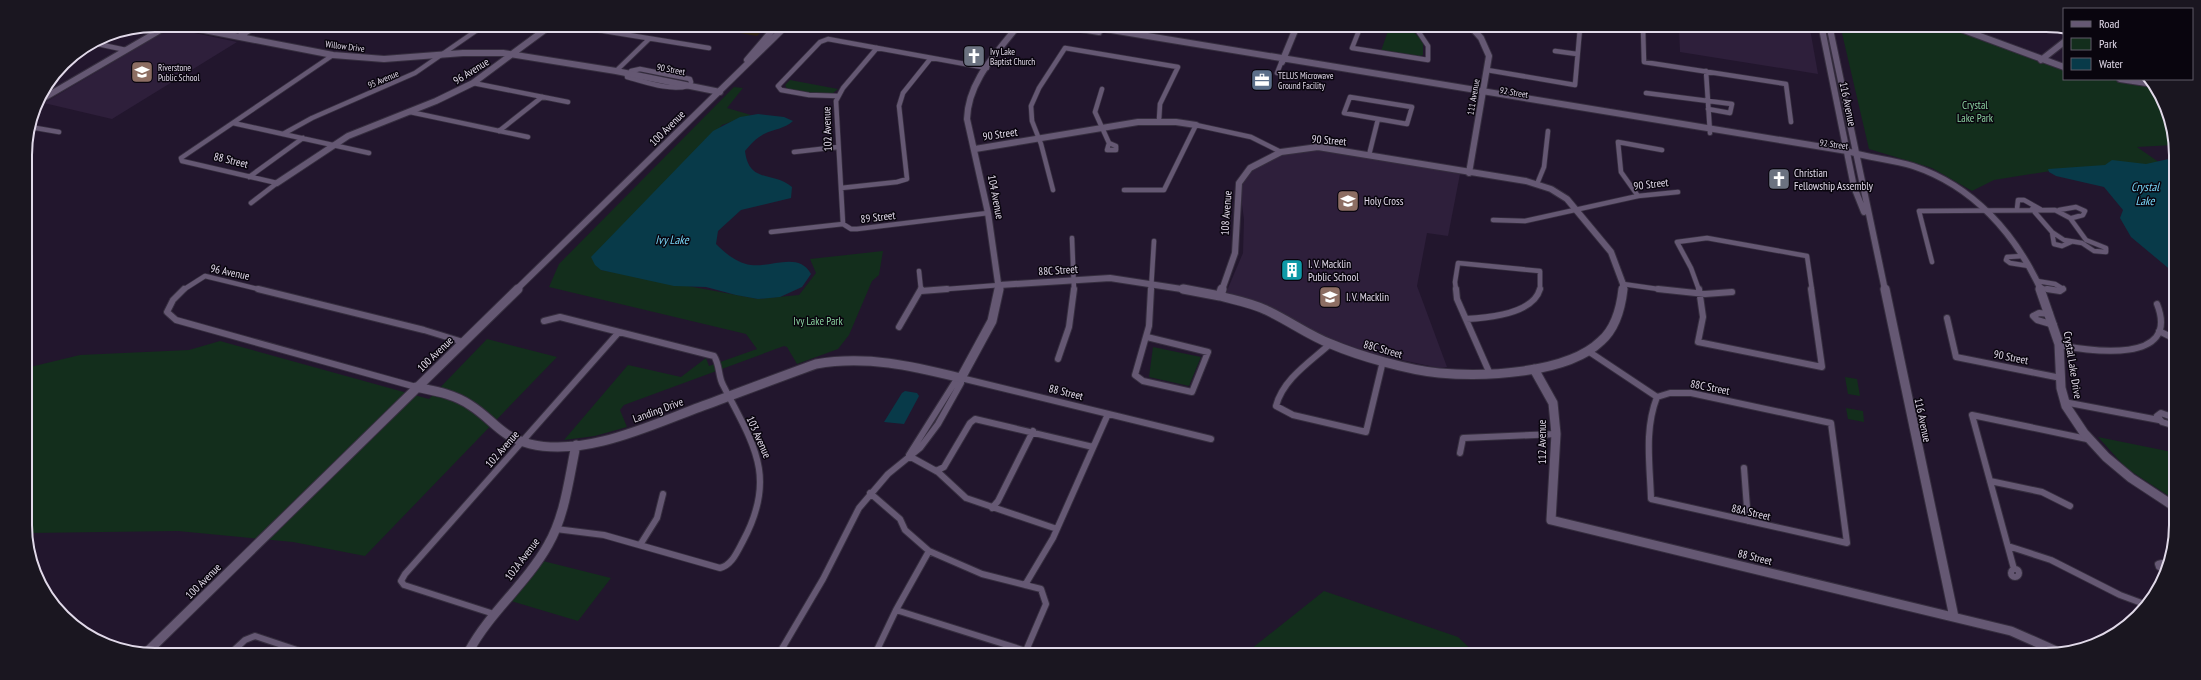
<svg xmlns="http://www.w3.org/2000/svg" width="2201" height="680" viewBox="0 0 2201 680" font-family="'PT Sans Narrow',sans-serif">
	<style>
		.commercial { fill: #2e2014 }
		.built { fill: #2e1f3b }
		.green { fill: #132e1c }
		.water { fill: #083a49 }
		.lines { fill: none; stroke-linecap: round; stroke-linejoin: round }
		.street-far1-casing { stroke: #362e3f; stroke-width: 6 }
		.street-casing { stroke: #362e3f; stroke-width: 8 }
		.secondary-far1-casing { stroke: #362e3f; stroke-width: 8 }
		.secondary-casing { stroke: #362e3f; stroke-width: 11 }
		.street-far1 { stroke: #655873; stroke-width: 4.5 }
		.street { stroke: #655873; stroke-width: 6 }
		.secondary-far1 { stroke: #655873; stroke-width: 6 }
		.secondary { stroke: #655873; stroke-width: 9 }
		.labels { text-anchor: middle; dominant-baseline: central; stroke-width: 3; stroke-linejoin: round; paint-order: stroke }
		.far-street-label { font-size: 9px; fill: #e1d9e9; stroke: #09050e }
		.far-poi-label { font-size: 9px; fill: #e1d9e9; stroke: #09050e; text-anchor: start }
		.street-label { font-size: 11px; fill: #e1d9e9; stroke: #09050e }
		.park-label { font-size: 11px; fill: #8bd2a0; stroke: #09050e }
		.poi-label { font-size: 11px; fill: #e1d9e9; stroke: #09050e; text-anchor: start }
		.water-label { font-size: 12px; font-style: italic; fill: #78d6f7; stroke: #09050e }
		.rim { fill: none; stroke: #e1d9e9; stroke-width: 2 }
	</style>
	<rect width="100%" height="100%" fill="#22162d"/>
	<!-- commercial -->
	<path class="commercial" d="M701,26H767L757,36Z"/>
	<!-- built -->
	<path class="built" d="M171,28L237,42L112,119L44,103Z
		M1679,28L1810,29L1818,74L1680,52Z
		M1318,147L1460,174L1448,236L1427,233L1417,286L1447,367L1439,368L1365,352L1334,341L1253,301L1226,293L1243,253L1244,219L1239,183L1250,168L1281,152Z"/>
	<!-- green -->
	<path class="green" d="M1389,28H1410L1423,42V55L1417,57L1381,51Z
		M1841,29H1951L2064,70V79H2125L2152,82C2165,101 2174,122 2173,145L2137,147L2173,172L2063,169L1994,180L1972,191L1932,168L1869,149Z
		M790,80L838,89L832,94L808,93L787,89L785,85Z
		M734,87L743,88L727,108L751,115L722,125L601,270L758,299L799,295L816,273L810,259L883,251L879,275L872,281L849,335L838,349L797,364L787,347L784,346L624,405L620,410L627,427L595,436L564,440L628,365L681,377L706,358L709,366L757,349L746,334L549,287L559,264Z
		M487,339L557,357L365,556L293,542L178,531L27,533L26,368L80,355L189,350L220,341L429,399Z
		M1153,347L1201,357L1189,386L1149,377Z
		M1845,377L1857,379L1860,396L1848,394Z
		M1846,408L1863,411L1864,422L1848,419Z
		M2098,437L2172,452V498L2126,468Z
		M543,561L611,578L578,621L511,601Z
		M1324,591L1458,637L1476,654L1246,653Z"/>
	<!-- water -->
	<path class="water" d="M758,114L784,117L793,121C784,129 774,129 764,134C756,138 750,145 745,151C749,184 773,171 792,187L791,198L741,210L718,231L716,244C726,254 737,263 751,265C770,268 799,251 811,274L802,287L780,297L758,299L736,295L706,287L674,286L601,270L595,265L591,257L713,131L740,117Z
		M2173,158V272L2131,237L2120,218L2123,210L2104,187L2056,176L2049,172L2048,169L2105,165L2112,160L2146,164Z
		M905,391L917,393L919,396L904,424L884,422L902,393Z"/>
	<g class="lines">
		<!-- street-far1 casing -->
		<g class="street-far1-casing">
			<path id="street-far1" d="M366,25L403,29L449,26
				M573,26L709,48
				M1224,27H1230
				M1360,28L1352,48L1428,60V46L1416,28
				M1643,28L1644,62L1786,84L1791,122
				M93,43L126,50
				M1555,51L1577,54
				M1487,70L1575,85L1580,28
				M616,71L649,39
				M631,71L640,69L690,79L691,82
				M1706,71L1710,133
				M1277,73L1281,63
				M627,74V77C646,82 669,91 688,86
				M473,83L568,102
				M1102,89L1095,112L1109,143
				M1646,93L1732,104L1730,113L1708,109
				M838,96L809,95L781,90L778,86L820,42L828,39L987,68
				M1350,97L1412,107L1407,124L1344,113Z
				M410,112L528,137
				M233,123L369,153
				M30,127L59,132
				M499,131L542,97
				M283,134L312,118L415,73L483,26
				M1109,143L1116,146V150H1107Z
				M794,152L838,147
				M1369,155L1378,119
				M249,177L303,138
				M277,183L182,161L181,158L333,55
				M1537,184L1544,167L1548,131
				M841,188L897,182L907,179L899,106L903,93L931,58
				M1053,190L1041,144L1032,121L1031,106L1039,88L1065,48L1178,67L1160,104L1159,120
				M1124,190H1164L1196,125L1251,137L1281,152
				M1638,196L1621,172L1618,142L1662,150
				M251,203L277,183
				M2017,209L2018,200H2024L2040,209
				M2032,209L2052,232L2064,240L2082,243L2094,251L2106,252V248L2086,240
				M2059,210L2076,207L2085,211L2083,215L2072,218
				M1493,220L1525,221L1638,196L1678,192
				M843,224L836,101L843,88L877,48
				M771,232L843,224L851,229H857L988,213
				M2052,232L2054,244L2062,246L2071,242
				M1072,238L1074,290
				M2023,256L2007,257L2006,260L2010,263L2029,266
				M1932,262L1919,211L2055,210L2070,218L2086,240
				M919,271L921,290
				M2037,281L2055,284L2063,289L2061,290
				M1623,284L1665,290
				M2040,288L2053,290
				M183,290L205,276L262,290
				M934,290L1000,285
				M1151,290L1154,241
				M1456,290L1455,282L1458,263L1540,271V290
				M1699,290L1691,268L1677,242L1707,238L1807,256L1812,290"/>
		</g>
		<!-- street casing -->
		<g class="street-casing">
			<path id="street" d="M184,289L173,300L167,312L176,320L416,387
				M258,289L424,330L463,342
				M1456,289L1457,299L1490,374
				M1658,289L1705,294L1732,292
				M1699,289L1703,317L1698,342L1822,367L1811,289
				M2047,289L2060,291L2063,289
				M921,291L947,289
				M2050,314L2039,313L2033,316L2037,320L2054,325
				M1947,318L1956,357L2061,378
				M1466,319C1487,318 1533,314 1540,289
				M544,321L560,317L714,356C720,365 718,376 723,385C753,444 778,476 743,541C737,552 732,565 720,568L604,535L556,529
				M899,327L921,289
				M2159,331L2173,338
				M1147,337L1208,352L1192,392L1143,381L1135,375L1149,326L1151,289
				M1330,344C1310,362 1283,379 1276,406L1293,415L1366,432L1383,361
				M2059,345C2090,351 2181,365 2157,304
				M1588,351L1657,397
				M1058,359L1069,327L1074,289
				M961,378L1211,439
				M1670,393H1691L1831,423L1847,543L1651,499C1650,465 1644,430 1657,397Z
				M2064,402L2159,420
				M2172,417L2161,413L2157,416L2162,422L2172,425
				M1460,453L1463,438L1556,434
				M909,455L955,382L961,378
				M909,456L938,472L966,498L1057,529
				M1744,468L1748,521
				M936,471L944,467L970,423L975,419L1093,447
				M1990,481L2042,492L2070,506
				M870,493L900,519L905,530L929,551L982,574L1041,589L1046,604L1025,653
				M992,508L998,501L1033,431
				M640,545L657,518L663,494
				M2008,546L2051,560L2120,595L2147,605
				M2011 573a4 4 0 1 1 8 0a4 4 0 1 1-8 0Z
				M2014,569L1972,415L2087,439
				M2166,571L2159,567L2158,564L2162,563L2168,566
				M1025,585L1053,538L1108,414
				M896,610L1026,651
				M494,614L404,585L401,581L405,574L619,332
				M233,651L245,640L255,636L300,651
				M780,652L823,579L859,508L888,474L920,448L938,424L961,383V378
				M876,652L896,610L929,551"/>
		</g>
		<!-- secondary-far1 casing -->
		<g class="secondary-far1-casing">
			<path id="secondary-far1" d="M178,25L333,55L384,59L463,53H503L616,71L720,92
				M1069,27L1099,32
				M1093,27L1847,151C1868,158 1891,159 1913,166C1973,186 2015,233 2041,290
				M1822,29L1854,187L1864,212
				M1830,29L1885,290
				M1961,29L2064,67
				M240,36L257,25
				M747,60L776,26
				M2041,60L2064,42
				M1282,62L1296,28
				M2120,79L2153,84
				M37,102L169,25
				M975,149L1138,122H1176L1196,125
				M1469,173L1489,56L1481,38L1472,28
				M277,183L348,136L436,101L473,83L550,26
				M1000,285L1110,278L1188,290
				M516,290L786,26
				M999,290L988,213L967,119C968,82 995,55 1017,27
				M1222,290L1235,253L1239,183L1250,168L1281,152L1318,147L1526,181L1551,189L1567,199L1611,252L1623,284V290"/>
		</g>
		<!-- secondary casing -->
		<g class="secondary-casing">
			<path id="secondary" d="M1183,289L1220,296
				M1885,289L1954,617
				M2040,289L2059,344L2061,388L2066,406L2084,433L2106,457L2131,478L2172,505
				M1220,296C1235,300 1252,303 1266,310C1288,320 1308,335 1331,344C1359,356 1408,370 1439,373C1484,377 1567,374 1601,341C1615,329 1621,307 1623,289
				M1220,296L1222,289
				M1534,369L1553,403L1556,434L1551,520L2011,631L2061,653
				M416,387C435,391 454,394 470,405C494,420 499,436 530,444C585,457 649,426 700,407C738,393 777,378 816,364C866,355 912,366 961,378L992,321L999,289
				M148,651L518,289
				M469,651C490,612 526,584 548,545C565,516 569,478 576,445"/>
		</g>
		<!-- street-far1 -->
		<use href="#street-far1" class="street-far1"/>
		<!-- street -->
		<use href="#street" class="street"/>
		<!-- secondary-far1 -->
		<use href="#secondary-far1" class="secondary-far1"/>
		<!-- secondary -->
		<use href="#secondary" class="secondary"/>
	</g>
	<!-- icons -->
	<defs>
		<g id="church-square" transform="scale(1.15)"><rect x="-9" y="-9" width="18" height="18" rx="4" fill="#6b7280" stroke="#09050e"/><path d="M-1.2-6h2.4v3.5h3.3v2.4h-3.3V6h-2.4V-.1h-3.3v-2.4h3.3Z" fill="#fff"/></g>
		<g id="school-square" transform="scale(1.15)"><rect x="-9" y="-9" width="18" height="18" rx="4" fill="#8d6e63" stroke="#09050e"/><path d="M0-5L7-2L0 1L-7-2ZM-4 1L0 2.5L4 1V4Q0 6-4 4Z" fill="#fff"/></g>
		<g id="office-square" transform="scale(1.15)"><rect x="-9" y="-9" width="18" height="18" rx="4" fill="#5c6f8a" stroke="#09050e"/><path d="M-6-3h4V-5.5h4V-3h4V5H-6ZM-1-4.5V-3h2v-1.5ZM-6 0V1H6V0Z" fill="#fff"/></g>
		<g id="building-square" transform="scale(1.15)"><rect x="-9" y="-9" width="18" height="18" rx="4" fill="#0f9aa8" stroke="#09050e"/><path d="M-4-6H4V6H1V3H-1V6H-4ZM-2.5-4.3h1.7v1.8h-1.7ZM.8-4.3h1.7v1.8H.8ZM-2.5-1h1.7V.8h-1.7ZM.8-1h1.7V.8H.8Z" fill="#fff"/></g>
	</defs>
	<g fill-rule="evenodd">
		<use href="#church-square" x="974" y="56"/>
		<use href="#school-square" x="142" y="72"/>
		<use href="#office-square" x="1262" y="80"/>
		<use href="#church-square" x="1779" y="179"/>
		<use href="#school-square" x="1348" y="201"/>
		<use href="#building-square" x="1292" y="270"/>
		<use href="#school-square" x="1330" y="297"/>
	</g>
	<g class="labels">
		<!-- far-street labels -->
		<g class="far-street-label">
			<text transform="translate(345 46) rotate(7)">Willow Drive</text>
			<text transform="translate(671 69) rotate(11)">90 Street</text>
			<text transform="translate(383 79) rotate(-23)">95 Avenue</text>
			<text transform="translate(1514 92) rotate(10)">92 Street</text>
			<text transform="translate(1473 97) rotate(-80)">111 Avenue</text>
			<text transform="translate(1834 144) rotate(8)">92 Street</text>
		</g>
		<!-- far-poi labels -->
		<g class="far-poi-label">
			<text x="990" y="51">Ivy Lake<tspan x="990" dy="10">Baptist Church</tspan></text>
			<text x="158" y="67">Riverstone<tspan x="158" dy="10">Public School</tspan></text>
			<text x="1278" y="75">TELUS Microwave<tspan x="1278" dy="10">Ground Facility</tspan></text>
		</g>
		<!-- street labels -->
		<g class="street-label">
			<text transform="translate(471 71) rotate(-32)">96 Avenue</text>
			<text transform="translate(1848 104) rotate(78)">116 Avenue</text>
			<text transform="translate(667 128) rotate(-45)">100 Avenue</text>
			<text transform="translate(827 129) rotate(-92)">102 Avenue</text>
			<text transform="translate(1000 134) rotate(-8)">90 Street</text>
			<text transform="translate(1329 140) rotate(5)">90 Street</text>
			<text transform="translate(231 160) rotate(14)">88 Street</text>
			<text transform="translate(1651 184) rotate(-7)">90 Street</text>
			<text transform="translate(996 197) rotate(79)">104 Avenue</text>
			<text transform="translate(1226 213) rotate(-86)">108 Avenue</text>
			<text transform="translate(878 217) rotate(-7)">89 Street</text>
			<text transform="translate(1058 270) rotate(-4)">88C Street</text>
			<text transform="translate(230 272) rotate(12)">96 Avenue</text>
			<text transform="translate(1383 349) rotate(16)">88C Street</text>
			<text transform="translate(435 354) rotate(-44)">100 Avenue</text>
			<text transform="translate(2011 357) rotate(11)">90 Street</text>
			<text transform="translate(2073 365) rotate(81)">Crystal Lake Drive</text>
			<text transform="translate(1710 387) rotate(11)">88C Street</text>
			<text transform="translate(1066 392) rotate(14)">88 Street</text>
			<text transform="translate(658 410) rotate(-20)">Landing Drive</text>
			<text transform="translate(1923 420) rotate(78)">116 Avenue</text>
			<text transform="translate(759 437) rotate(66)">103 Avenue</text>
			<text transform="translate(1542 442) rotate(-90)">112 Avenue</text>
			<text transform="translate(502 449) rotate(-49)">102 Avenue</text>
			<text transform="translate(1751 512) rotate(13)">88A Street</text>
			<text transform="translate(1755 557) rotate(14)">88 Street</text>
			<text transform="translate(522 559) rotate(-53)">102A Avenue</text>
			<text transform="translate(203 581) rotate(-45)">100 Avenue</text>
		</g>
		<!-- park labels -->
		<g class="park-label">
			<text x="1975" y="105">Crystal<tspan x="1975" dy="13">Lake Park</tspan></text>
			<text x="818" y="321">Ivy Lake Park</text>
		</g>
		<!-- poi labels -->
		<g class="poi-label">
			<text x="1794" y="173">Christian<tspan x="1794" dy="13">Fellowship Assembly</tspan></text>
			<text x="1364" y="201">Holy Cross</text>
			<text x="1308" y="264">I. V. Macklin<tspan x="1308" dy="13">Public School</tspan></text>
			<text x="1346" y="297">I. V. Macklin</text>
		</g>
		<!-- water labels -->
		<g class="water-label">
			<text x="2145" y="186">Crystal<tspan x="2145" dy="14">Lake</tspan></text>
			<text x="672" y="239">Ivy Lake</text>
		</g>
	</g>
	<!-- crop -->
	<path d="M0 0H2201V680H0ZM155 32H2046A123 123 0 0 1 2169 155V525A123 123 0 0 1 2046 648H155A123 123 0 0 1 32 525V155A123 123 0 0 1 155 32Z" fill="#1a1620" fill-rule="evenodd"/>
	<path class="rim" d="M155 32H2046A123 123 0 0 1 2169 155V525A123 123 0 0 1 2046 648H155A123 123 0 0 1 32 525V155A123 123 0 0 1 155 32Z"/>
	<!-- legend -->
	<rect x="2063" y="8" width="130" height="72" fill="#09050e" stroke="#5f5a66"/>
	<rect x="2071" y="21" width="20" height="6" fill="#655873" stroke="#5f5a66"/>
	<text x="2099" y="28" font-size="12" fill="#e1d9e9">Road</text>
	<rect x="2071" y="38" width="20" height="12" fill="#132e1c" stroke="#5f5a66"/>
	<text x="2099" y="48" font-size="12" fill="#e1d9e9">Park</text>
	<rect x="2071" y="58" width="20" height="12" fill="#083a49" stroke="#5f5a66"/>
	<text x="2099" y="68" font-size="12" fill="#e1d9e9">Water</text>
</svg>
